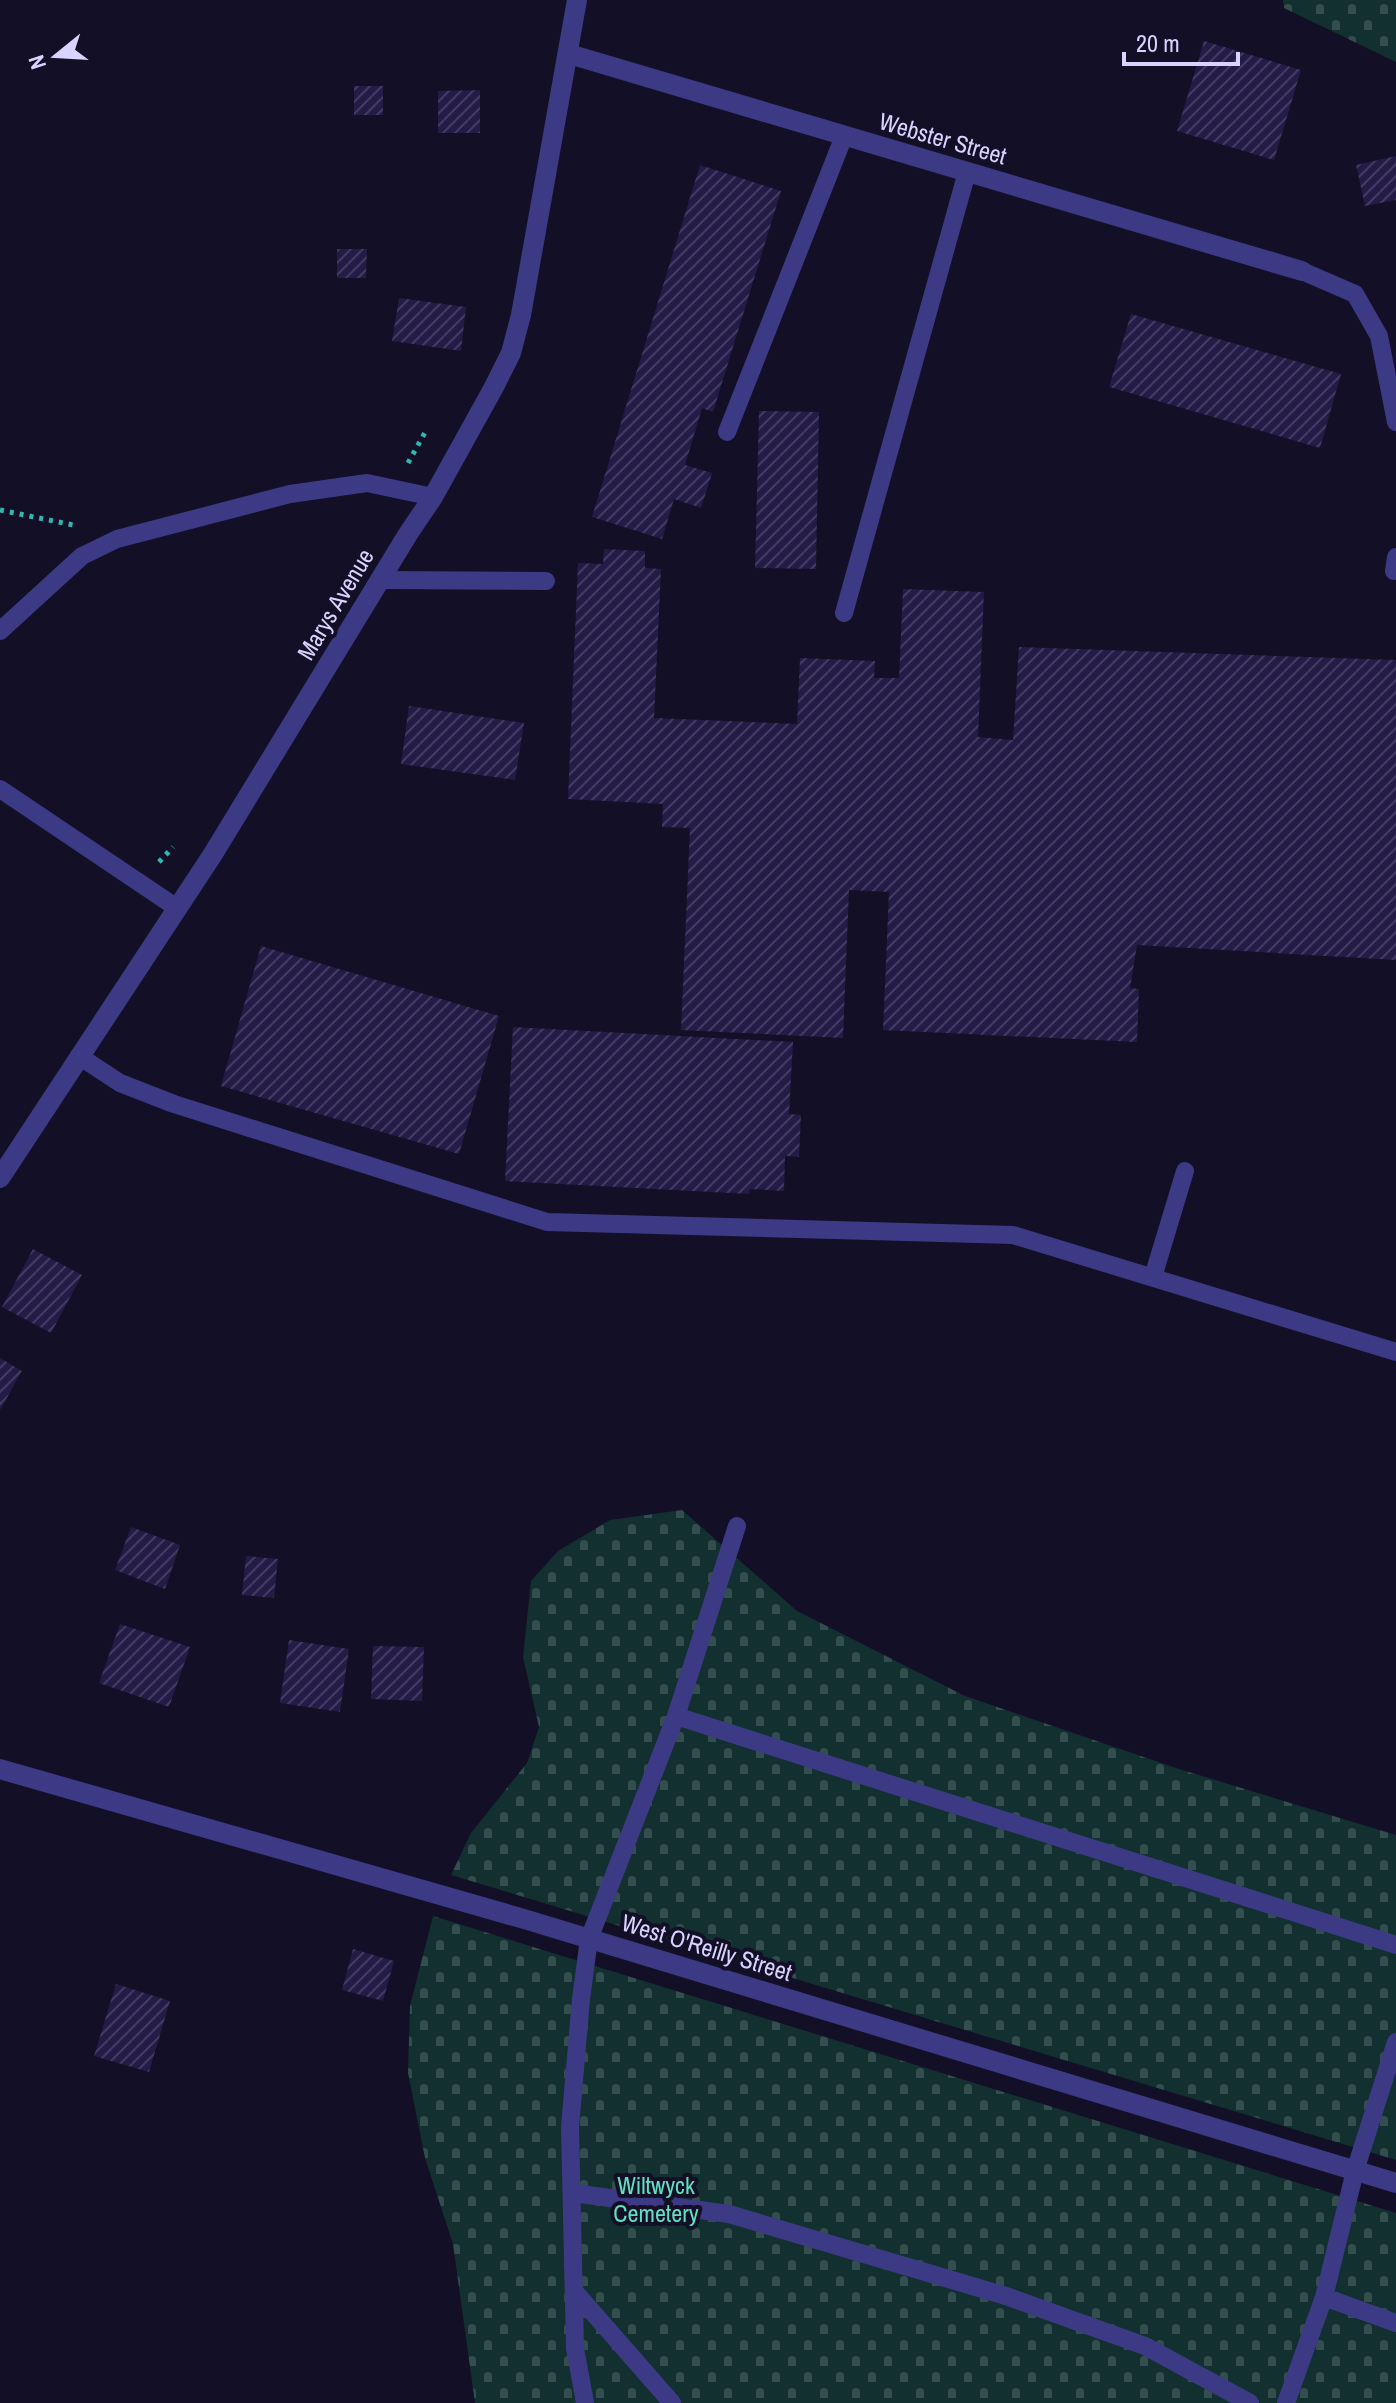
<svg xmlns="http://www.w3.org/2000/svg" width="1396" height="2403" viewBox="0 0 1396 2403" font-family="'Archivo Narrow',sans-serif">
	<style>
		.cemetery { fill: url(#cemetery-stones) }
		.building { fill: url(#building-hatch) }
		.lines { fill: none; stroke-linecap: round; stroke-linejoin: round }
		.path { stroke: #2fb8b0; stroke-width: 5; stroke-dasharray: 4 6; stroke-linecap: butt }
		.service { stroke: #3d3a85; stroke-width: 18 }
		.minor { stroke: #3d3a85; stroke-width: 20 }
		.tertiary { stroke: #3d3a85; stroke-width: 20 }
		.labels { text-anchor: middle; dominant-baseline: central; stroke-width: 8; stroke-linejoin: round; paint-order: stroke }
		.street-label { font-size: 24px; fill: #d9d4ff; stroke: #130f26 }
		.park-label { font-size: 24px; fill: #5fe0c0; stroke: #130f26 }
	</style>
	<defs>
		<pattern id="cemetery-stones" width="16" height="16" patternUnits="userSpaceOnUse" patternTransform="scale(2)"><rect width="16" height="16" fill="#12302f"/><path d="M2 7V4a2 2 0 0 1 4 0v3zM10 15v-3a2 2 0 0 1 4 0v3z" fill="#344d4e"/></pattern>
		<pattern id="building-hatch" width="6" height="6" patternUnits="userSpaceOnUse" patternTransform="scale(2)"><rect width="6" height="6" fill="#241b47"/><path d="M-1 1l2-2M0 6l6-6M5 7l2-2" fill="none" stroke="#433b63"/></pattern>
	</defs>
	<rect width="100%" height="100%" fill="#130f26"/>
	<!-- cemetery -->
	<path class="cemetery" d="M1283,0H1396V62L1284,8Z
		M682,1510L797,1611L965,1696L1179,1769L1396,1835V2160L451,1875L471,1833L527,1763L539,1727L523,1657L531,1581L558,1551L610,1520Z
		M433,1916L1396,2213V2403H475L453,2244L425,2158L408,2073L410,2006Z"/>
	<!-- building -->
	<path class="building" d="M1204,41L1301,70L1274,160L1177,131Z
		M354,86H383V115H354Z
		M480,90V133H438V91Z
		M1396,156V200L1365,206L1356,165Z
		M700,165L781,191L713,412L702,408L685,465L712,473L701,508L674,499L662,539L592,517Z
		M337,249H367L366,278H337Z
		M399,298L466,307L461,351L392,341Z
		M1131,314L1341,374L1320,448L1109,387Z
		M759,411L819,412L816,569L755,568Z
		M604,549L645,551V568L661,569L654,718L797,724L800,658L875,661L874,678H899L903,589L984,592L978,737L1013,740L1019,647L1396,660V960L1137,945L1130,988L1139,989L1137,1042L883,1030L889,892L849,890L843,1038L681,1030L690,828L662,827L663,804L568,799L578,563L603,564Z
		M409,706L524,723L515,780L401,764Z
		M261,946L499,1016L459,1154L221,1086Z
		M513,1027L793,1042L789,1114L801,1115L799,1157L785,1156L784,1191L750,1189L749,1194L505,1181Z
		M33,1249L82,1275L51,1333L2,1307Z
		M0,1358L22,1371L0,1410Z
		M131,1527L180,1545L165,1589L115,1570Z
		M246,1556L278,1559L274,1598L242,1595Z
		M120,1624L190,1647L169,1707L99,1683Z
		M289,1640L349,1649L340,1712L280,1703Z
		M373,1646L424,1647L422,1701L371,1699Z
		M353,1949L394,1961L383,2001L342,1990Z
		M116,1984L170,2001L149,2072L94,2056Z"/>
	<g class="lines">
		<!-- path -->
		<path class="path" d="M408,463L427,429
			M0,510L78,526
			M159,862L173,847"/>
		<!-- service -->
		<path class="service" d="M1302,271L1355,294L1379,336L1396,422
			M727,432L844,136
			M1394,571L1396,557
			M380,580L546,581
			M844,613L967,172
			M0,631L82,556L117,539L290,494L367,483L433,497
			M0,789L177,908
			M79,1056L120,1083L174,1104L547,1222L1013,1235L1396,1352
			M1153,1277L1185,1171
			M676,1716L737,1526
			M573,2193L729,2214L1006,2296L1145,2346L1250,2403
			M575,2292L672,2403
			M1324,2297L1396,2323
			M585,2403L575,2348L570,2127L581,1999L589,1939L676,1716L1396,1945
			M1286,2403L1324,2297L1355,2171L1396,2042"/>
		<!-- minor -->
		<path class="minor" d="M569,54L1302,271
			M0,1178L213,854L408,534L433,497L494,387L511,353L521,315L577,0"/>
		<!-- tertiary -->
		<path class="tertiary" d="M0,1769L524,1919L1396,2183"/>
	</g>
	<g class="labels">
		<!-- street labels -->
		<g class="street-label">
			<text transform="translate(943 138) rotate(16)">Webster Street</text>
			<text transform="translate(335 604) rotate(-59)">Marys Avenue</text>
			<text transform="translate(707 1947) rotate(17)">West O'Reilly Street</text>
		</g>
		<!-- park labels -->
		<g class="park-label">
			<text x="656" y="2185">Wiltwyck<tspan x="656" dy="28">Cemetery</tspan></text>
		</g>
	</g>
	<!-- north arrow -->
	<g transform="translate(56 56) rotate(252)" stroke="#130f26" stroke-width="6" paint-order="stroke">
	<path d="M0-6L14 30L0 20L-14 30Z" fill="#d9d4ff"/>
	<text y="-12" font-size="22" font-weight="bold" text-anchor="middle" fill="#d9d4ff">N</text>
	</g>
	<!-- scale -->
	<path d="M1124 52v12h114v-12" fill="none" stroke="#d9d4ff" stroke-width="4"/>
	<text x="1136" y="52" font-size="24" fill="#d9d4ff" stroke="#130f26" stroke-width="6" paint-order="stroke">20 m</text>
</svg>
